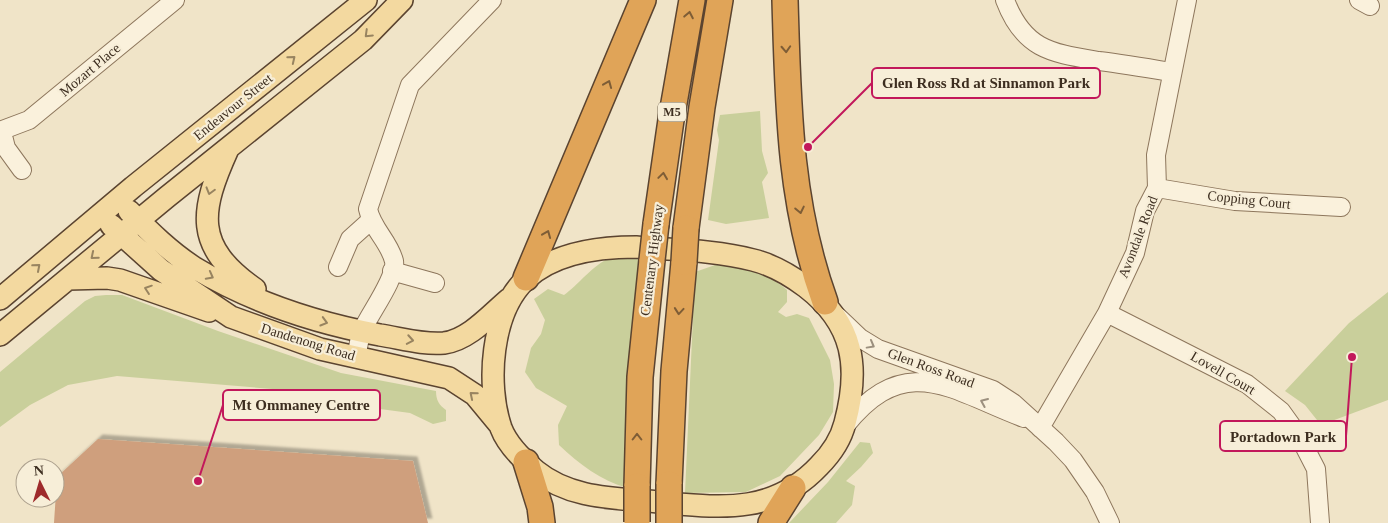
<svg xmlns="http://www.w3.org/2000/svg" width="1388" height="523" viewBox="0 0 1388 523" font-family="Georgia,serif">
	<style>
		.green { fill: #c9cf9b }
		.building { fill: #cf9f7d; filter: url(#shadow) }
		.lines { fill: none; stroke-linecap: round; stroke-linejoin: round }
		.minor-casing { stroke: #8d765c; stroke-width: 20 }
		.major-casing { stroke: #5b4430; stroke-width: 24 }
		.highway-casing { stroke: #5b4430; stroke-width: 28 }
		.minor { stroke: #faf1dc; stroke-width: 18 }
		.major { stroke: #f3d9a0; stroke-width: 21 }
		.highway { stroke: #e0a458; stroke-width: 25 }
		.highway-bridge-casing { stroke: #5b4430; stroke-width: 28; stroke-linecap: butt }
		.highway-bridge { stroke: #e0a458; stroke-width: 25 }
		.oneway { stroke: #7e5d36 }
		.oneway2 { stroke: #988460 }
		.oneway3 { stroke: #9c907e }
		.labels { text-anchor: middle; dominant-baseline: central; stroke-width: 4.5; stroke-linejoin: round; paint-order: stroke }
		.shield { fill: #f7eed8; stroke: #756857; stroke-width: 1 }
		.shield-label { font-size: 12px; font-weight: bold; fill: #3d2e20 }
		.street-label { font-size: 14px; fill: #3d2e20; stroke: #f7eed8 }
		.leader { fill: none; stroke: #c2185b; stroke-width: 2 }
		.callout-dot { fill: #c2185b; stroke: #f7eed8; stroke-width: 2 }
		.callout { fill: #f7eed8; stroke: #c2185b; stroke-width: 2 }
		.callout-label { font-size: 15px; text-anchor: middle; font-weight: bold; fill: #3d2e20 }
	</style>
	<defs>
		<filter id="shadow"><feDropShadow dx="4.5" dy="-4.5" stdDeviation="1" flood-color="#0004"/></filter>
	</defs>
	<rect width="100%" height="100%" fill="#f0e4c8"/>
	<!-- green -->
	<path class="green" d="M760,111L762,151L768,173L762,182L769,218L726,224L708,220L719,140L717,130L720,115Z
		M641,254L628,488C601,481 579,464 559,445L558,425L567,406L536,388L525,372L531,348L541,334L545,320L534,299L548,289L564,295C577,286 595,263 610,258C620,256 631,256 641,254Z
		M718,264C742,267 769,273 787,290V302L778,312L786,317L797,314L809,318L830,360L834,384L833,412L819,435L780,476L746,492L685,493L695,272Z
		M1388,292V400L1321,425L1305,405L1285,391L1349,323Z
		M106,295H122L218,331L341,373L436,391C436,400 439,405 446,410V421L433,424L410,413L343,404L345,395L117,376L68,385L30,405L0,427V372L85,301L95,296Z
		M860,442L870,443L873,453L861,467L846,481L855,486L852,505L836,523H789L828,482Z"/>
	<!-- building -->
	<path class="building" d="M98,439L413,461L428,523H54L57,477Z"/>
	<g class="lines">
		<!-- minor casing -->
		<g class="minor-casing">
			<path id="minor" d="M1005,0C1024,50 1051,53 1099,61C1123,64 1147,68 1171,72
				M1359,0L1370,6
				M0,131L29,120L175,0
				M2,132L6,148L22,170
				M1157,188L1235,201L1341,207
				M338,267L350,239L370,221
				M392,271L435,283
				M1107,313L1247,384L1281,411L1299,436L1316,469L1320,523
				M838,317L860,338L878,349L993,390L1013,403L1056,442L1073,460L1095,492L1110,523
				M356,358C358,349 359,339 362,331C369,314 397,278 394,261C389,241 372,229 368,209L410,85L492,0
				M845,426C906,350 950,390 1024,418
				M1040,428L1107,313L1135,253L1145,211L1157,188L1156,155L1187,0"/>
		</g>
		<!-- major casing -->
		<g class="major-casing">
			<path id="major" d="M228,149C200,211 193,246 255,289
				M129,211C149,231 170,252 195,268C250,301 316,323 380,335C400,338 423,345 444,343C469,340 491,314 509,299
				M111,225L161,270L231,317L320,349L449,378L475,395L499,424
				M636,247C674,250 715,250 753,260C773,265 790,275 806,287C854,324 860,367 845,423C841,439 830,455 819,466C769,519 711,506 647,501C609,498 568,497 536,471C523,460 507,444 501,428C486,384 491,312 526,279C555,252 599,247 636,247Z
				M68,279L107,278L120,280L209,311
				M0,299L133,187L366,0
				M0,335L167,197L363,40L402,0"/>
		</g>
		<!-- highway casing -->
		<g class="highway-casing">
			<path id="highway" d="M785,0C788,104 789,203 825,302
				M656,224L671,120L692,0
				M686,228L702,107L720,0
				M526,278L643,0
				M526,462L540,507L542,523
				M669,484L674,371L684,262
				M637,486L640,377L652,260
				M771,523L793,488"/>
		</g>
		<!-- minor -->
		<use href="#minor" class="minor"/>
		<!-- major -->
		<use href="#major" class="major"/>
		<!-- highway -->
		<use href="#highway" class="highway"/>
		<!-- highway-bridge casing -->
		<g class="highway-bridge-casing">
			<path id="highway-bridge" d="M652,260L656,224
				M684,262L686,228
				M669,484V523
				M637,522V486"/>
		</g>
		<!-- highway-bridge -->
		<use href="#highway-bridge" class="highway-bridge"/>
	</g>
	<!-- one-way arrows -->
	<defs><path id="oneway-chevron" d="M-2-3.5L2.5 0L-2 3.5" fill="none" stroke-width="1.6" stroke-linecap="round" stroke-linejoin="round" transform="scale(1.25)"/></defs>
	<g class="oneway">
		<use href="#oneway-chevron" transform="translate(689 15) rotate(-79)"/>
		<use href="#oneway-chevron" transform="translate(786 49) rotate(87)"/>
		<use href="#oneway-chevron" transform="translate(608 84) rotate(-68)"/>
		<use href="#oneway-chevron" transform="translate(663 176) rotate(-82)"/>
		<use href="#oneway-chevron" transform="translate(800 210) rotate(78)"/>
		<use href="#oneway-chevron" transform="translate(547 234) rotate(-68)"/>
		<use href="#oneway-chevron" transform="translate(679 311) rotate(95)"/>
		<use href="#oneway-chevron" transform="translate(637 437) rotate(-90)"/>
	</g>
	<g class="oneway2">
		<use href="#oneway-chevron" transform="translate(368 34) rotate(136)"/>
		<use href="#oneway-chevron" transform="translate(292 59) rotate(-39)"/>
		<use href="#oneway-chevron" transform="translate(210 191) rotate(106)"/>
		<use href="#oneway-chevron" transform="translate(94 256) rotate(140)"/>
		<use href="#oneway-chevron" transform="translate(37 267) rotate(-41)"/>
		<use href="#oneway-chevron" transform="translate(210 276) rotate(28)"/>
		<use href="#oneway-chevron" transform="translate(148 289) rotate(-161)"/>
		<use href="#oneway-chevron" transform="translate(324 322) rotate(16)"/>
		<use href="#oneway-chevron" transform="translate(410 340) rotate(10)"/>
		<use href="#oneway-chevron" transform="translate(473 395) rotate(-140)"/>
	</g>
	<g class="oneway3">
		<use href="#oneway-chevron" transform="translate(871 345) rotate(29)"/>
		<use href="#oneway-chevron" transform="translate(984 402) rotate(-157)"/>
	</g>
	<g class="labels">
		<!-- shield labels -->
		<rect class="shield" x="658" y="102.5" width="28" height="19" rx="4"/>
		<g class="shield-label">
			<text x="672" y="112">M5</text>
		</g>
		<!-- street labels -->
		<g class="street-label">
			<text transform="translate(90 70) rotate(-40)">Mozart Place</text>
			<text transform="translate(233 107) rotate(-39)">Endeavour Street</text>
			<text transform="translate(1249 200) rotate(6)">Copping Court</text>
			<text transform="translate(1138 237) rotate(-69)">Avondale Road</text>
			<text transform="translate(652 260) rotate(-83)">Centenary Highway</text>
			<text transform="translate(308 342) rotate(17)">Dandenong Road</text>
			<text transform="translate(931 368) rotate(20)">Glen Ross Road</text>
			<text transform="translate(1223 373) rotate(30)">Lovell Court</text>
		</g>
	</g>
	<!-- callouts -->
	<path class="leader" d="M808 147L872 83M198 481L223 405M1352 357L1346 436"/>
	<g class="callout-dot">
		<circle cx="808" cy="147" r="5"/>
		<circle cx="198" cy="481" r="5"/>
		<circle cx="1352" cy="357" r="5"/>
	</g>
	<g class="callout">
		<rect x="872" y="68" width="228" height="30" rx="5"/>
		<rect x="223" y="390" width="157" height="30" rx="5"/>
		<rect x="1220" y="421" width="126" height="30" rx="5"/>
	</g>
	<g class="callout-label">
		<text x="986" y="88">Glen Ross Rd at Sinnamon Park</text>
		<text x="301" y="410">Mt Ommaney Centre</text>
		<text x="1283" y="442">Portadown Park</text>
	</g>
	<!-- north arrow -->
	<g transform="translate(40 483) rotate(355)"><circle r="24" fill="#f7eed8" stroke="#ada18e"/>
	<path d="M0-4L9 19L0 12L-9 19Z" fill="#9e2a2b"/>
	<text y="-8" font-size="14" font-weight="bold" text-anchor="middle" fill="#3d2e20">N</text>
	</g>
</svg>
